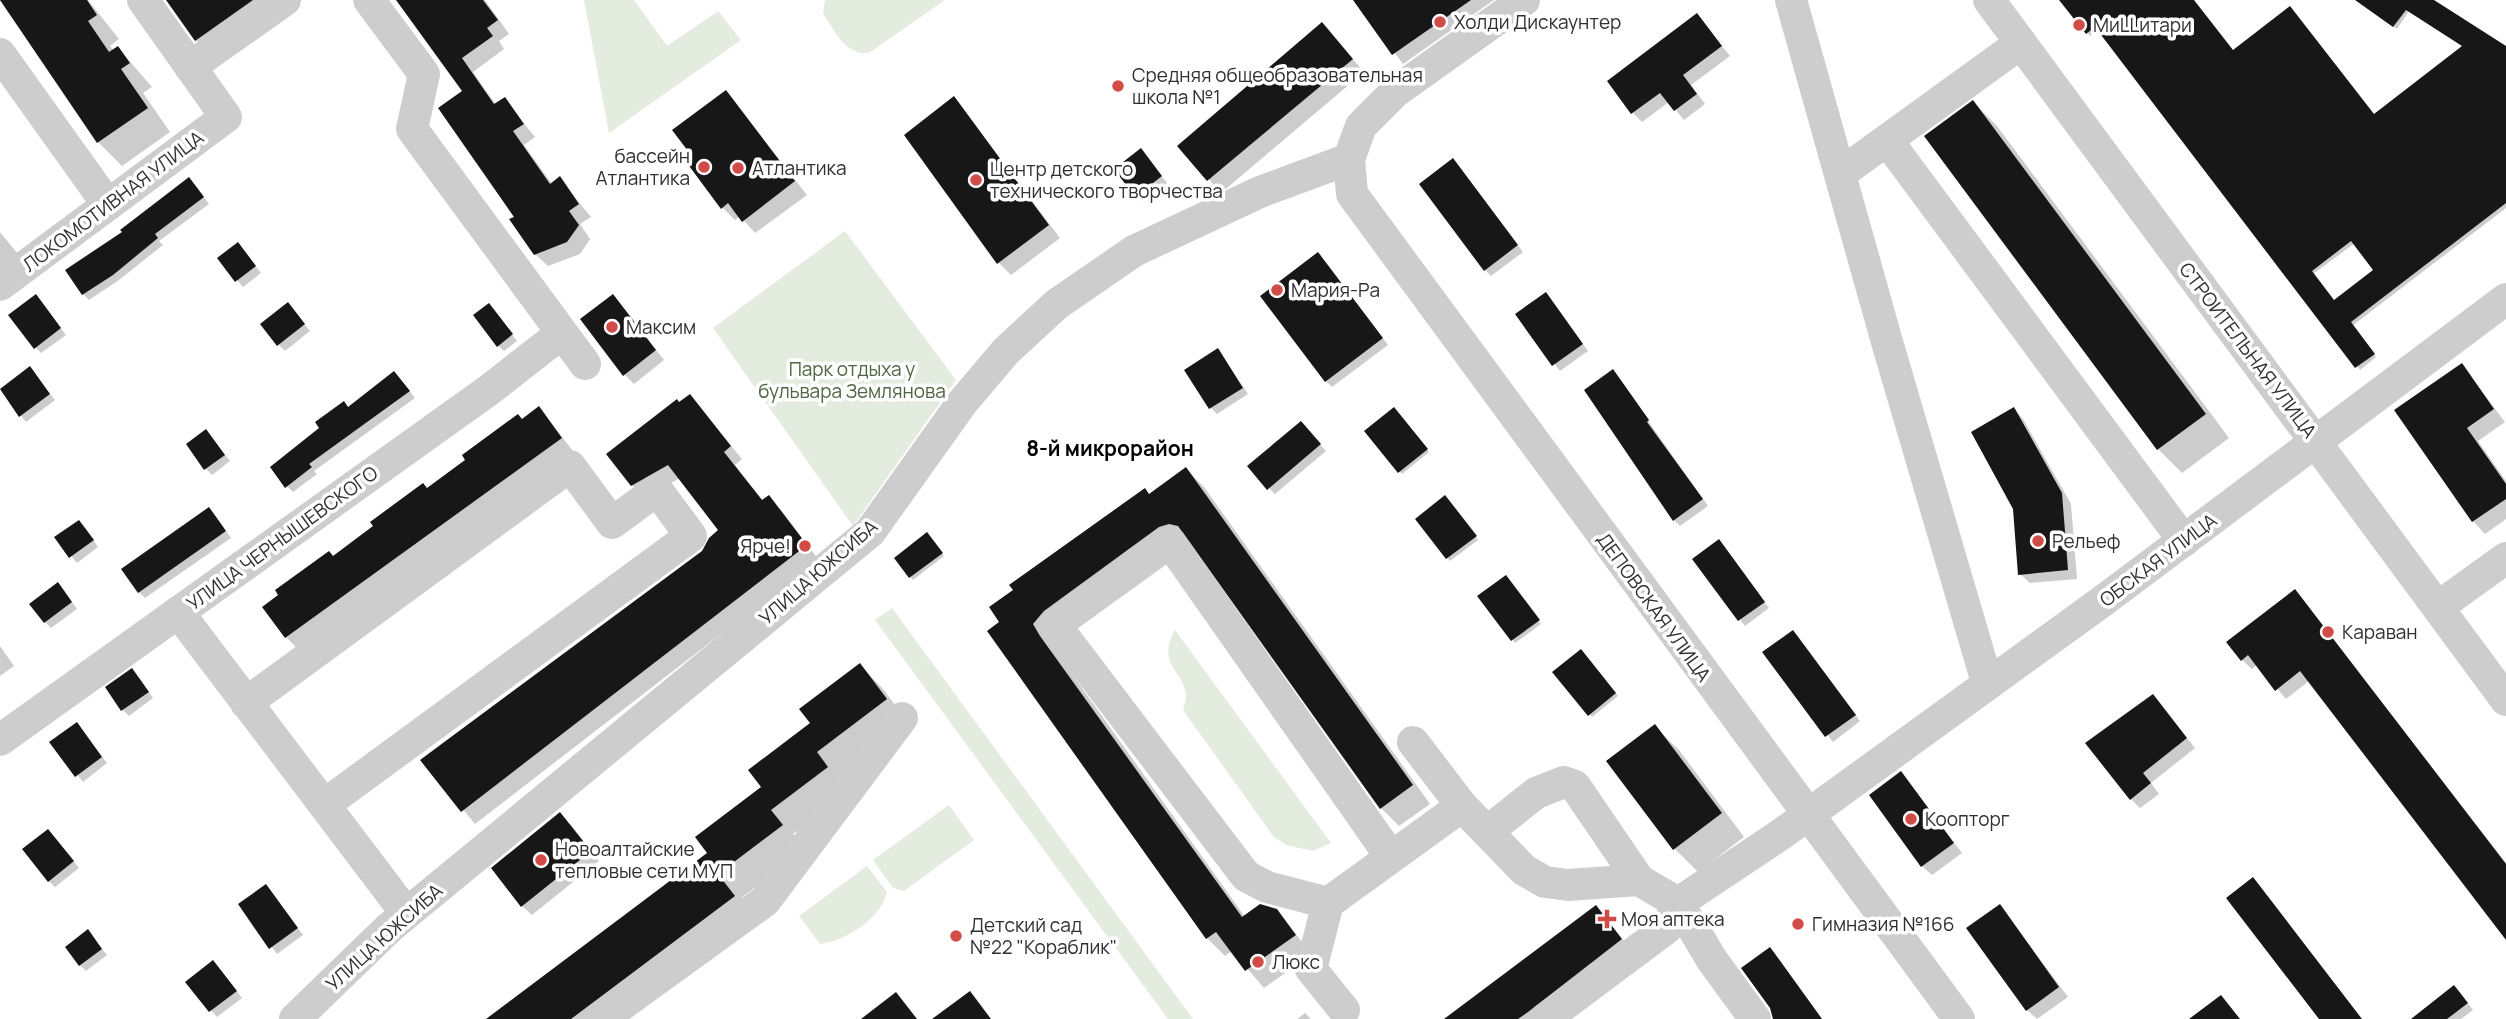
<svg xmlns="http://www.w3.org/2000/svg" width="2506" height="1019" viewBox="0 0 2506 1019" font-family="Manrope,sans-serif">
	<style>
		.green { fill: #e4ebdf }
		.shadow { fill: #0003; fill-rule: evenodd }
		.building { fill: #171717; fill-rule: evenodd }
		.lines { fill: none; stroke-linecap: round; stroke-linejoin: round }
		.minor { stroke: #cdcdcd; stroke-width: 32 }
		.poi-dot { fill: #d14b47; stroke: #fff; stroke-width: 2.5 }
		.labels { text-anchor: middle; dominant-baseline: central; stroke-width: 7; stroke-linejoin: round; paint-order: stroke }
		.poi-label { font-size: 19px; fill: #303030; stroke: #fff; text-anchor: start }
		.street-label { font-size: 19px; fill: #303030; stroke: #fff }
		.park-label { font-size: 19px; fill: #4f6642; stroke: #fff }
		.neighbourhood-label { font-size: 21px; font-weight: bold; fill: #000; stroke: #fff }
	</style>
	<rect width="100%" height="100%" fill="#fff"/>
	<!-- green -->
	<path class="green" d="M584,0H634L667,46L718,11L741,40L609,133Z
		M825,0H945L869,53C846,56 835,31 823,14Z
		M845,231L956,380L853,526L713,328Z
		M892,608L1193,1019H1168L875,620Z
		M1175,630L1331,843L1313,851L1286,845L1274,837L1183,710C1197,672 1152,672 1175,630Z
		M949,805L974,840L904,891L893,888L873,860Z
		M867,866L887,892C881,919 845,941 820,944L799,916Z"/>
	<!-- shadow -->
	<path class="shadow" d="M0,0H88L119,39L110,46L114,51L118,48L152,87L143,93L170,132L122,166L98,142Z
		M176,0H283L209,53L196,40Z
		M399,0H485L509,34L499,41L504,49L473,72L496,105L504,99L535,137L524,145L552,184L560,179L591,217L580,224L590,239L580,254L548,266L535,254L516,217L465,92Z
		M1355,0H1494L1403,64Z
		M2062,0H2193L2233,52L2374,116L2464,47L2409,11L2397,29L2356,0H2431L2506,48V208L2352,326L2376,357L2360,370L2099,29L2090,36ZM2355,243L2376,270L2334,302L2313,274Z
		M1697,15L1730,56L1691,85L1705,104L1684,120L1669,102L1642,122L1633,113Z
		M1334,37L1364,72L1221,193L1179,146Z
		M726,92L807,195L755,233L740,216L735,220L723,208L684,156L690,151Z
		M954,98L1060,238L1011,275L999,263Z
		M1973,102L1997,126L2229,438L2182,473L2158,449Z
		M1147,157L1167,183L1143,202L1116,170Z
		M1459,167L1523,252L1491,276L1485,270Z
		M195,185L209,204L159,241L163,245L119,280L89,300L83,294Z
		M0,232L17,253L0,266Z
		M244,251L261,273L243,287L220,259Z
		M1324,261L1388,345L1332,387L1326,381Z
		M1546,294L1588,351L1560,371L1517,314Z
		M613,296L664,360L634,384L625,375Z
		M42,303L66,335L41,353L35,347Z
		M294,311L310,331L285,351L279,345Z
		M494,311L517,341L504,351L498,345Z
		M1218,350L1248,394L1217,414L1211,408Z
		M2462,365L2505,422L2478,441L2506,481V519L2485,534L2473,521Z
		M30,369L55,400L26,422L1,391Z
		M1613,371L1708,506L1680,526L1674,520Z
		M400,379L415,398L314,471L317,474L293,492L287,486L349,408Z
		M690,396L742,459L735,465L763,501L768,497L781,510L818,559L475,824L423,760L703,552L721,530L680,478L645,498L632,485L679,404Z
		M539,408L573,451L299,650L286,637L264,607Z
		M1394,409L1429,452L1402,474L1367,432Z
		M2014,409L2023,419L2071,504L2077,579L2030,583L2020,574Z
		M1307,429L1326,451L1275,494L1269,488Z
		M206,431L230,461L212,475L206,469Z
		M1186,469L1204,487L1430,804L1399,826L1381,808L1195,543L1178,544L1050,643L1245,917L1276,910L1312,954L1264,988L1232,951L1225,956L1207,938L989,631L1150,495Z
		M1448,500L1478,540L1450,561L1417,519Z
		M215,515L231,538L145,598L139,592Z
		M85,528L98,547L77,563L57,538Z
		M929,537L944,556L913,580L896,558Z
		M1725,548L1769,608L1745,626L1694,560Z
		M1508,580L1541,624L1515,643L1480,597Z
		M64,591L77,609L51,628L45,622Z
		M2295,591L2506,863V937L2309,681L2286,699L2257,665L2252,669L2242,660Z
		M1798,638L1860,721L1833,742L1765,652Z
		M0,646L14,666L0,676Z
		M1581,651L1618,696L1592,717L1555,672Z
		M860,665L883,689L909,724L851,791L793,834L805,850L741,898L757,920L626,1019H489L710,853Z
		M138,676L153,698L129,716L123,710Z
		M2153,696L2195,748L2151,783L2159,794L2140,808L2131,799Z
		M1655,727L1679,750L1744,837L1698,872L1674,848Z
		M82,730L107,763L83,782L52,742Z
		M1901,773L1962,853L1932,875L1922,866Z
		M570,824L599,861L532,915L522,906Z
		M54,837L79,868L55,887L49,881Z
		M266,886L303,935L277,954L240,905Z
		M2000,906L2068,997L2037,1019L2027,1010Z
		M1596,907L1633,952L1545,1019H1447Z
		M88,932L107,955L86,971L80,965Z
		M1770,949L1779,959L1822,1019H1774Z
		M219,968L242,998L217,1017L187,982Z
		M2460,993L2473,1010L2461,1019H2430Z
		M1305,1013L1311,1019H1297Z"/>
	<!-- building -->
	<path class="building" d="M0,0H87L97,15L88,21L109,52L118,46L130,63L121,69L148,108L97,143Z
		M166,0H253L195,41Z
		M396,0H483L498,20L487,28L493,36L462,58L494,104L505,97L524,124L513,131L550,184L560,176L579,204L569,211L579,225L567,242L534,255L509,219L514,217L438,108L462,91Z
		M1353,0H1471L1392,55Z
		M2059,0H2194L2233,50L2290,6L2374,114L2462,46L2406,10L2393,27L2355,0H2434L2506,46V203L2351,322L2375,354L2355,368L2095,27L2086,34ZM2351,241L2373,270L2334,300L2312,271Z
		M1697,13L1722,46L1683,75L1697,94L1674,111L1660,93L1631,114L1607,81Z
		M1322,22L1353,59L1207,181L1177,146Z
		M726,90L795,181L742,222L728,203L721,209L681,155L688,151L672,130Z
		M954,96L1049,225L997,264L904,135Z
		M1973,100L2206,414L2157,450L1924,136Z
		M1141,148L1162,176L1135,197L1114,169Z
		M1453,158L1518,245L1484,271L1419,184Z
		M189,177L204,197L155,234L158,238L113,275L82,295L65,270L122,232L120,230Z
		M238,242L256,266L235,282L217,258Z
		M1318,252L1383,338L1325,382L1260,296Z
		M1546,292L1583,344L1552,366L1515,314Z
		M36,294L61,328L34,349L8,315Z
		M613,294L656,350L623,376L580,319Z
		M288,302L305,324L277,346L260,324Z
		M489,303L513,334L497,347L473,315Z
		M1218,348L1243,388L1209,409L1184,370Z
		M2462,363L2494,409L2467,428L2506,484V499L2472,522L2394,410Z
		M30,366L50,394L19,417L0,389Z
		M1613,369L1649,420L1647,422L1703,499L1673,521L1584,390Z
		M394,371L410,391L309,464L312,467L285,488L270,467L319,428L315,422L344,401L348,407Z
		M690,394L731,446L724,452L762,500L769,495L807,545L461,812L420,760L702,551L709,538L718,530L668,465L631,486L606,454L677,399L679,402Z
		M539,406L562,438L285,638L262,607L278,595L275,590L329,551L333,556L373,526L370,522L423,483L427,488L465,460L462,455L518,414L522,419Z
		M1394,407L1428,449L1398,473L1364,431Z
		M2014,407L2062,493L2068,570L2018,575L2013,509L1971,432Z
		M1301,421L1321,444L1267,490L1247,466Z
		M206,429L225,455L204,470L186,444Z
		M1186,467L1413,785L1380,809L1178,526L1169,524L1159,527L1044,611L1033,624L1040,636L1242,917L1260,904L1277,909L1296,935L1245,971L1216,932L1206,939L987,631L999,622L989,607L1013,590L1009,585L1145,488L1149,494Z
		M1445,495L1477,536L1446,559L1415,519Z
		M209,507L226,531L138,593L121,569Z
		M79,520L94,540L69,558L54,537Z
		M927,532L943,553L909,578L894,558Z
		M1719,539L1765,602L1738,621L1692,559Z
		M1506,575L1540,620L1511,641L1477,596Z
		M58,582L72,602L44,623L29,604Z
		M2295,589L2506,864V940L2300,671L2275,691L2248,655L2241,661L2226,642Z
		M1793,630L1856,715L1825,737L1762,652Z
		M1581,649L1616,693L1588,716L1552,672Z
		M860,663L887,699L817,752L828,767L771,810L783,825L718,874L735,896L571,1019H486L707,853L695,837L761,787L748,770L810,723L799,709Z
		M132,668L149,692L121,711L105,687Z
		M2153,694L2187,738L2143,773L2151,783L2130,800L2085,743Z
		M77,722L102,757L75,777L49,742Z
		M1655,724L1722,813L1673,850L1606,761Z
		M1901,771L1954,843L1921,867L1869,795Z
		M560,812L591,851L521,907L491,868Z
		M48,829L74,861L48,882L22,849Z
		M2253,877L2362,1019H2319L2226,898Z
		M266,884L298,928L269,949L238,904Z
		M2000,904L2059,987L2026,1011L1966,928Z
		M1596,905L1622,939L1528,1012L1518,1019H1444Z
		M88,929L102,949L79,966L65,947Z
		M1770,947L1822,1019H1773L1770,1008L1741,968Z
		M213,960L237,991L209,1012L185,982Z
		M2454,985L2468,1003L2447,1019H2411Z
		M970,991L991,1019H932Z
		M896,992L917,1019H861Z
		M2221,995L2240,1019H2189Z"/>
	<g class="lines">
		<!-- minor -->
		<path class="minor" d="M369,0L424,74L412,129L585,364
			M1524,0L1395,92L1361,126L1349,159L1352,194L1959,1019
			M1791,0L1887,342L1987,682
			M1989,0L2506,700
			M0,54L108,205
			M190,67L285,0
			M1887,140L2184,541
			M1840,174L2021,43
			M0,285L226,117L143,0
			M2438,607L2506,558
			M178,612L406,913
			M246,703L570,466L612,523L657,490L691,536L324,805
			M0,740L489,390L562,333
			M1413,742L1462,806
			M1487,832L1536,793L1564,782L1575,786L1639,880
			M1391,857L1170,542L1055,625L1246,876L1267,887L1328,903L1462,806L1524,870L1545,882L1568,885L1639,880L1678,903L1712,960L1755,1019
			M1328,903L1311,969L1344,1010
			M295,1019L389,928L870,532L962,403L1006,351L1057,304L1134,251L1260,192L1349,159
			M602,1019L765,901L902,718
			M1545,1019L1667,928L1678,903L1780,835L2100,603L2506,299"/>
	</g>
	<!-- markers -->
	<g class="poi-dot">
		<circle cx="1440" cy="22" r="7"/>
		<circle cx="2079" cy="25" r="7"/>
		<circle cx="1118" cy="86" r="7"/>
		<circle cx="704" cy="167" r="7"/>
		<circle cx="738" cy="168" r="7"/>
		<circle cx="976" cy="180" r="7"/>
		<circle cx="1277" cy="290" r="7"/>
		<circle cx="612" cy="327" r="7"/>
		<circle cx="2038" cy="541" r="7"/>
		<circle cx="805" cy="546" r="7"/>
		<circle cx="2328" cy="632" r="7"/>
		<circle cx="1911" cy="819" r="7"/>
		<circle cx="541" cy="860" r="7"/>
		<path d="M1603.5 908.5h7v7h7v7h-7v7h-7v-7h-7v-7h7z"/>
		<circle cx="1798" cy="924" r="7"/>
		<circle cx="956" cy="936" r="7"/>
		<circle cx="1258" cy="962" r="7"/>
	</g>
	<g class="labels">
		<!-- poi labels -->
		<g class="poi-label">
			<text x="1454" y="22">Холди Дискаунтер</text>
			<text x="2093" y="25">МиLLитари</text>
			<text x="1132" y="75">Средняя общеобразовательная<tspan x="1132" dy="22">школа №1</tspan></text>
			<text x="690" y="156" text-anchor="end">бассейн<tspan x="690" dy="22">Атлантика</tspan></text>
			<text x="752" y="168">Атлантика</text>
			<text x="990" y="169">Центр детского<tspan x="990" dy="22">технического творчества</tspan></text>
			<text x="1291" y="290">Мария-Ра</text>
			<text x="626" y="327">Максим</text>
			<text x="2052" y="541">Рельеф</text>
			<text x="791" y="546" text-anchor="end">Ярче!</text>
			<text x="2342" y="632">Караван</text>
			<text x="1925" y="819">Коопторг</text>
			<text x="555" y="849">Новоалтайские<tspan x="555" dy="22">тепловые сети МУП</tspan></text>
			<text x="1621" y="919">Моя аптека</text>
			<text x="1812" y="924">Гимназия №166</text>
			<text x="970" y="925">Детский сад<tspan x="970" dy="22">№22 "Кораблик"</tspan></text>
			<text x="1272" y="962">Люкс</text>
		</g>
		<!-- street labels -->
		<g class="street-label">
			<text transform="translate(113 201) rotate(-37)">ЛОКОМОТИВНАЯ УЛИЦА</text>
			<text transform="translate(2248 350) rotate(53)">СТРОИТЕЛЬНАЯ УЛИЦА</text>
			<text transform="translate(282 538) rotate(-36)">УЛИЦА ЧЕРНЫШЕВСКОГО</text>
			<text transform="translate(2158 560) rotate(-37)">ОБСКАЯ УЛИЦА</text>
			<text transform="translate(818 572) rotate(-41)">УЛИЦА ЮЖСИБА</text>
			<text transform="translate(1654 607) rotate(54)">ДЕПОВСКАЯ УЛИЦА</text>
			<text transform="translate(384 937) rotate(-42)">УЛИЦА ЮЖСИБА</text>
		</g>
		<!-- park labels -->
		<g class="park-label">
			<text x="852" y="369">Парк отдыха у<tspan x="852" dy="22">бульвара Землянова</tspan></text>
		</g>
		<!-- neighbourhood labels -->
		<g class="neighbourhood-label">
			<text x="1110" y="448">8-й микрорайон</text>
		</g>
	</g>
</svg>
